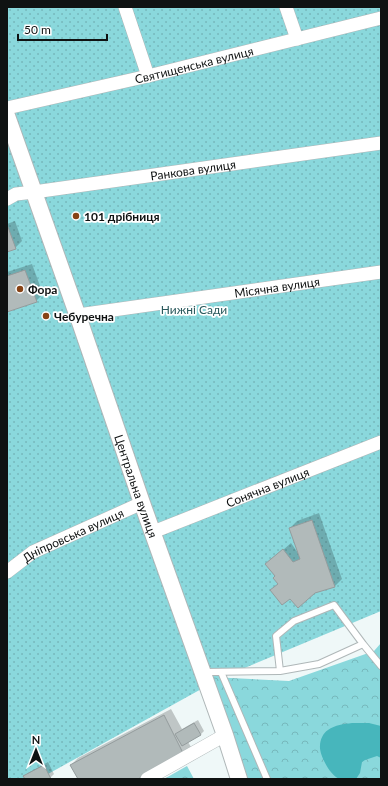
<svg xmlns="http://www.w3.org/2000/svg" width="388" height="786" viewBox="0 0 388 786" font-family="Lato,sans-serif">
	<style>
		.grass { fill: url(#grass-dots) }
		.park { fill: url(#park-crowns) }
		.water { fill: #47b6bc }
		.shadow { fill: #0003 }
		.building { fill: #b1baba; stroke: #949c9d }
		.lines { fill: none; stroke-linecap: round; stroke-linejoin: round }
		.service-casing { stroke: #afb7b8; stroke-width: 8 }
		.minor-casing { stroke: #afb7b8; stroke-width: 14 }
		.tertiary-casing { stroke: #afb7b8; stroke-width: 18 }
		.service { stroke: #fff; stroke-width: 6 }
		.minor { stroke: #fff; stroke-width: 13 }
		.tertiary { stroke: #fff; stroke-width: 16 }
		.poi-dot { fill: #874316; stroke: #fff; stroke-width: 1.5 }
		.labels { text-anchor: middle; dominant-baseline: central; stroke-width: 3.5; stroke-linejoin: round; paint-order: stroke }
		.street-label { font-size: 12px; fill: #0f1212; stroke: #fff }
		.poi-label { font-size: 12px; font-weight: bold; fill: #0f1212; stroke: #fff; text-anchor: start }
		.park-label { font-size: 12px; fill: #2a595c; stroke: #fff }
	</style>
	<defs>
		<pattern id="grass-dots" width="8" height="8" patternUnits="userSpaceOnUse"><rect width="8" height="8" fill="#8ad8dc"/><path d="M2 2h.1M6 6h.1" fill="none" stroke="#76b8bc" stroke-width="1.8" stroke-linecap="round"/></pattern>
		<pattern id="park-crowns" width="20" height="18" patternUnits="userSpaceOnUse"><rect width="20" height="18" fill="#8ad8dc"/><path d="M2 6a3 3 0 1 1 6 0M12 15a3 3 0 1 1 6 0" fill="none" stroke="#76b8bc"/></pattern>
	</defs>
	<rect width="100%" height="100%" fill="#eff8f8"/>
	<!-- grass -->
	<path class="grass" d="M7,7H381V611L223,677L39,779H7Z"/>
	<!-- park -->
	<path class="park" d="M381,643V779H247L211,677L289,681L374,651Z
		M187,766L194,779H164Z"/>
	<!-- water -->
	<path class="water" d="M352,723H369L381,726V758L377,756L365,760L362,762L360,773L356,779C351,779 345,780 340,779C331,777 319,755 320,746C320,740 323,733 328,730C335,725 344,724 352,723Z"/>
	<!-- shadow -->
	<path class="shadow" d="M15,221L22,241L15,248L7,251V224Z
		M32,264L43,294L36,301L7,311V272Z
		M319,513L342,579L335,586L279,584L274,558L291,543L298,553L290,528L297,521Z
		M171,709L182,729L198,720L204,731L201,734L188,742L191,747L184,754L136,779H79L71,765L78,758Z
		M48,762L54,774L50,778L48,779H26L25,776L28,773Z"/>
	<!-- building -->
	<path class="building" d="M8,227L16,249L7,252V228Z
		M25,270L37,302L7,312V276Z
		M312,520L335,587L315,593L298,608L290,599L282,605L270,590L278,584L273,578L275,576L265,564L283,549L293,562L300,559L289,528Z
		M164,715L184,755L138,779H78L70,765Z
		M194,723L201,735L182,746L175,734Z
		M44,765L51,779H25L23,776Z"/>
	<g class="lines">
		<!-- service casing -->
		<g class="service-casing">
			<path id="service" d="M280,671L276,636L294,621L334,605L363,644
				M205,672L280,671L319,664L363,644L381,666
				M221,672L267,779"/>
		</g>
		<!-- minor casing -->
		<g class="minor-casing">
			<g id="minor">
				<path d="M125,7L148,76"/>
				<path d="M286,7L297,39"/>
				<path id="s1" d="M7,108L148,76L381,18"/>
				<path id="s2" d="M7,199L16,194L34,192L381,143"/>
				<path id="s3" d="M78,315L381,272"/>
				<path id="s4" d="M153,532L381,442"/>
				<path id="s5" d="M7,572L33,552L142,503"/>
				<path d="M147,779L225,735"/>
			</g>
		</g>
		<!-- tertiary casing -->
		<g class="tertiary-casing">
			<g id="tertiary">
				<path id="s6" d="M7,116L81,325L142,503L225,735L239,779"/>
			</g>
		</g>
		<!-- service -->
		<use href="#service" class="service"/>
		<!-- minor -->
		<use href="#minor" class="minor"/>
		<!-- tertiary -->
		<use href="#tertiary" class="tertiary"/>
	</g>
	<!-- markers -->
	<g class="poi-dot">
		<circle cx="76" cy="216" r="4"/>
		<circle cx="20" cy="289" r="4"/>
		<circle cx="46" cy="316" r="4"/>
	</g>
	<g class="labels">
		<!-- street labels -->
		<g class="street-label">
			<text stroke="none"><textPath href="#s1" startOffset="192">Святищенська вулиця</textPath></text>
			<text stroke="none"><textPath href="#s2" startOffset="189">Ранкова вулиця</textPath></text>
			<text stroke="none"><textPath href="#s3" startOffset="201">Місячна вулиця</textPath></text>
			<text stroke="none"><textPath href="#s6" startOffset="392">Центральна вулиця</textPath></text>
			<text stroke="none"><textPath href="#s4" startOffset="123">Сонячна вулиця</textPath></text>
			<text stroke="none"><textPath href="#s5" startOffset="76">Дніпровська вулиця</textPath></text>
		</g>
		<!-- poi labels -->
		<g class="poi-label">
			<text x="84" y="216">101 дрібниця</text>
			<text x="28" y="289">Фора</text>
			<text x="54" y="316">Чебуречна</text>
		</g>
		<!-- park labels -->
		<g class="park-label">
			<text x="194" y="309">Нижні Сади</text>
		</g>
	</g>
	<!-- border -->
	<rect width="388" height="786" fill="none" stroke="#0f1212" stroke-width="16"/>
	<!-- north arrow -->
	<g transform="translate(36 750)" stroke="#ffffff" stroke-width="3" paint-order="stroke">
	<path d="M0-3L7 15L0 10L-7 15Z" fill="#0f1212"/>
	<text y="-6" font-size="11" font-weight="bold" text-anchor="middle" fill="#0f1212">N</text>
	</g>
	<!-- scale -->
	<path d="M18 34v6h89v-6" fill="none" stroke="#0f1212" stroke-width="2"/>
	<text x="24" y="34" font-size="12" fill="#0f1212" stroke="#ffffff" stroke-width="3" paint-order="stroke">50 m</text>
</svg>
